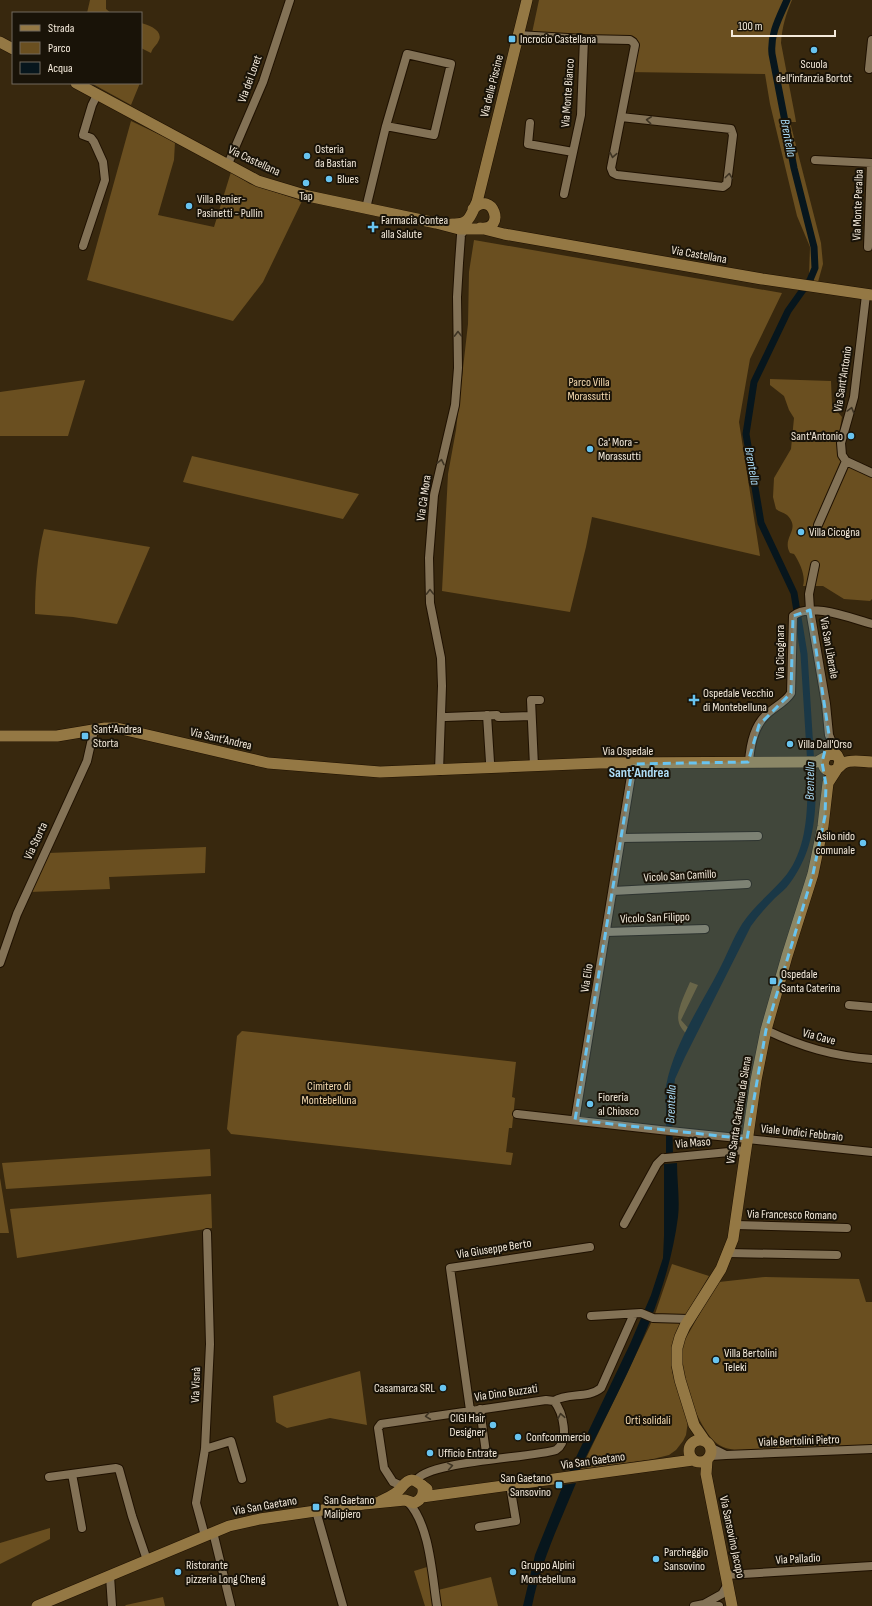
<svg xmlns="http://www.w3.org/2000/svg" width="872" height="1606" viewBox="0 0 872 1606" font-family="'Sofia Sans Condensed',sans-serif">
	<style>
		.green { fill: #6a4f20 }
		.water { fill: #07161d }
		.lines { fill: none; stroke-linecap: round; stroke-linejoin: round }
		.canal { stroke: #07161d; stroke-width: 7 }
		.street-casing { stroke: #1f1100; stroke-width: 10 }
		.secondary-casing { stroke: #1f1100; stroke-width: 12 }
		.street { stroke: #837256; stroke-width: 8 }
		.secondary { stroke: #947844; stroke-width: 11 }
		.oneway { stroke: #3e3423 }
		.marked { fill: #68c4f0; fill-opacity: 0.2; stroke: #68c4f0; stroke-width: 3; stroke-dasharray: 8 5; stroke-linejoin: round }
		.poi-dot { fill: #68c4f0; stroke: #191308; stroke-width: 1.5 }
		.labels { text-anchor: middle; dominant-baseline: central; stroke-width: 4; stroke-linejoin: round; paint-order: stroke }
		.poi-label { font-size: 12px; fill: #f4eadb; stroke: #191308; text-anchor: start }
		.street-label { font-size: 12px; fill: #f4eadb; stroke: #191308 }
		.park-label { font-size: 12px; fill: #f5dab0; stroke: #191308 }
		.water-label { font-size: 13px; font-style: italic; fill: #a8d9f4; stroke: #191308 }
		.quarter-label { font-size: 14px; font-weight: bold; fill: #afdef7; stroke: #191308 }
	</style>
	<rect width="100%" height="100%" fill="#38280e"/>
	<!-- green -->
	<path class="green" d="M90,0H106V9L111,13H87Z
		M539,0H792C786,14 782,27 781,43L795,116L796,122H790L821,243L823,264L818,282L807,283L809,278L810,247L797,216L770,104L765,74L627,72L635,37L532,33Z
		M141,23C149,25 165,31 158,42C156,46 153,47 151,53L141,48Z
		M91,83H140L131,105Z
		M131,121L175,142L174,160L158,215L214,227L231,172L250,184L302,201L263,282L233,321L87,280Z
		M474,240L782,293L750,359L739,422L760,556L592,517L586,547L570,612L442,591L448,474L456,430L468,324L469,272Z
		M770,379L831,381L832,405L842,417L837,446L841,463L872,476V599L870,601L844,599L823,586H803C806,576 800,563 794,554L790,553C781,537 802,530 787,515C783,512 779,512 776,509L773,497L774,478L791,449L794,418L789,410L784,396L770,385Z
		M85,380L68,436H0V392Z
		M192,456L359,494L343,519L183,482Z
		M44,529L150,547L117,624L73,617L35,614C35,585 37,557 44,529Z
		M206,847L205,873L109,877L110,889L29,892L48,853Z
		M690,982L698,985L681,1020L689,1029L686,1034C684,1031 680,1027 679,1023C675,1012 686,992 690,982Z
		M242,1031L516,1062L512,1097L515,1098L512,1128H509L506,1152L513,1153L511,1165L231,1134L227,1129L237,1036Z
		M210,1149L211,1176L6,1189L2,1163Z
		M0,1178L9,1233H0Z
		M211,1194L212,1228L17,1258L10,1209Z
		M672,1264L709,1276L685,1316L655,1314Z
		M765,1277L859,1279L866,1302H872V1446L739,1451C730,1449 721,1448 714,1441C696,1422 676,1370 682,1345C684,1340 687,1336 690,1331C699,1314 709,1298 719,1282Z
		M652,1321L682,1322L672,1358V1371L688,1421L686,1435L683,1441L676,1450L669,1455L653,1459L581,1469Z
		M360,1371L367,1425L330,1418L287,1428L276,1422L273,1396Z
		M50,1528V1539L0,1564V1543Z
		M427,1567L434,1591L491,1577L498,1606H425L414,1571Z
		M163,1597L165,1606H125L126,1605Z"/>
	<!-- water -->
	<path class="water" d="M807,766H815C817,808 816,848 790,883C786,889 780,893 775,898C766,907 758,916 751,926L685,1057L675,1079L672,1106L673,1155L666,1156C666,1140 666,1125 666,1110C666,1102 665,1094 666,1086C674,1044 700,1007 719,970C727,955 733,938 742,924C754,905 773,892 787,874C809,845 808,801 807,766Z
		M677,1163C677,1181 680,1200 678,1217C666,1309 618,1391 578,1473L568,1474L630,1344L651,1295L663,1258L664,1236V1164Z
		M576,1483C559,1525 541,1561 532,1606H523L535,1555L563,1485Z"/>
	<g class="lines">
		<!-- canal -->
		<path class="canal" d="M787,0C779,18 770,34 772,54L794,168L814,247L815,268L810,280L788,311L754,382L746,434L761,523L794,593L804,654L811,766"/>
		<!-- street casing -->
		<g class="street-casing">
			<path id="street" d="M518,35L584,39L581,115L564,194
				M584,39L630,40L633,42L635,45L611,168L613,173L617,175L723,187L727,184L733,135L731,129L621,117
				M869,69L872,40
				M530,123L528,144L573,152
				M815,160L872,163
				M228,164L263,82L290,0
				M366,208L386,126L407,54L451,64L434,135L386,126
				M83,246L105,180L103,162L94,142L91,138L83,135L92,105L97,95
				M868,247L871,163
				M866,295L854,397L841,443L842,455L846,461L872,473
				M818,525L846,461
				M815,565L809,594L810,610L826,704L829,735L837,755
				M487,715L490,762
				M446,717L497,715L498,717L531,716
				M749,762C750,747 754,727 765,716C773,707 785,703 791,693L793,616C809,601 853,619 872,624
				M534,766L531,700H540
				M439,771L442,686L441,658L430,603L429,558L434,495L455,405L458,368L457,297L459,263L461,235L464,230
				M621,838L758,836
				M613,891L747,884
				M606,932L705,929
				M0,963L17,914L87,761L94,730
				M849,1005L872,1007
				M766,1030C802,1047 833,1056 872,1059
				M517,1114L660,1130L872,1152
				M575,1120L633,764
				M666,1158L729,1152L731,1150L745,1151
				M624,1224L657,1164L663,1158
				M736,1225L847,1228
				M728,1253L837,1255
				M591,1316L641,1313L653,1318L689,1319
				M554,1401C568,1392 588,1399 601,1388L634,1314
				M480,1409L487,1460
				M470,1410L450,1268L590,1247
				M205,1449L231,1441L242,1479
				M726,1455L872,1449
				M710,1456L726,1455L710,1447
				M72,1474L82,1528
				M49,1477L116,1468L119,1469L132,1516L147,1560
				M402,1486L393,1482L384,1468L378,1428L381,1424L546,1400L554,1401C563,1412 570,1441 556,1450C532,1458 425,1461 416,1481
				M408,1502C430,1525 432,1575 437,1606
				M316,1511L343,1606
				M479,1527L516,1521L510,1485
				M213,1532L231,1606
				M205,1536L196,1503L205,1449L210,1344L207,1233
				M726,1575L872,1566
				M110,1576L112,1606
				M704,1604L722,1594L728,1584
				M694,1606L704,1604L719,1606"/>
		</g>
		<!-- secondary casing -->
		<g class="secondary-casing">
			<path id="secondary" d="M0,42L13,49
				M76,83L258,181L308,196L436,223L459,229H481
				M473,209C493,189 507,231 480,228
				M452,224C470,225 470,216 477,202L527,0
				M484,229L504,234L762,279L872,295
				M0,736H57L105,728H117L268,763L380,772L599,763L807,762H817L824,758
				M838,768L840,761L837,755L830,754C822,757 820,770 831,771C837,771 839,766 844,763C851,759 864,762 872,762
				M689 1451a11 11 0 1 1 22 0a11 11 0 1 1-22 0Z
				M705,1441L694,1425L680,1380L677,1365V1348L680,1337L685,1326L721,1269L733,1239L756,1080L766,1030L787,956L813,874L823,826L828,783L837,769
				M707,1460L706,1474L732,1606
				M422,1497L693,1460
				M381,1501C387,1498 397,1494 401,1488C412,1474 415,1481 427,1489
				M37,1606L229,1526L260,1519L364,1504L405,1500L414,1503C422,1500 425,1493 422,1485"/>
		</g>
		<!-- street -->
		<use href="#street" class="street"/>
		<!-- secondary -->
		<use href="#secondary" class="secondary"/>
	</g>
	<!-- one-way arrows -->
	<defs><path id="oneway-chevron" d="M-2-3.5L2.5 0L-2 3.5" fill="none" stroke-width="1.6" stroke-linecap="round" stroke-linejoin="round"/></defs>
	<g class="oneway">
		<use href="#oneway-chevron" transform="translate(649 120) rotate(-174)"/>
		<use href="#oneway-chevron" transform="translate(613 155) rotate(101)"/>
		<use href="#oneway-chevron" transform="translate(729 176) rotate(-83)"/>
		<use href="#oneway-chevron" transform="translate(458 334) rotate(-91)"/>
		<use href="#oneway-chevron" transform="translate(851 410) rotate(-75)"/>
		<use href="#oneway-chevron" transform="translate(441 462) rotate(-78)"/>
		<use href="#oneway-chevron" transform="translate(430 592) rotate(-91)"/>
		<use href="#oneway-chevron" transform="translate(428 1416) rotate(172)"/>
		<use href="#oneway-chevron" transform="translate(561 1416) rotate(-101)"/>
		<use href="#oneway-chevron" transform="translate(450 1466) rotate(-10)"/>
	</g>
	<!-- marked area -->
	<path class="marked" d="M810,610L829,735L822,762L826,785L825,816L813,874L766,1030L747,1139L575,1120L633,764L748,762L759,725L791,693L793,616Z"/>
	<!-- markers -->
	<g class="poi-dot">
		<rect x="508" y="35" width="8" height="8" rx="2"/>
		<circle cx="814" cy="50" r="4"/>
		<circle cx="307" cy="156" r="4"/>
		<circle cx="329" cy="179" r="4"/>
		<circle cx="306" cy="183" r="4"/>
		<circle cx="189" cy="206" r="4"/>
		<path d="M371 221h4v4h4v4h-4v4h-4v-4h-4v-4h4z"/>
		<circle cx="851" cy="436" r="4"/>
		<circle cx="590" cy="449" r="4"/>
		<circle cx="801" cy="532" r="4"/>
		<path d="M692 694h4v4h4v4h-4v4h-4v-4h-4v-4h4z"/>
		<rect x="81" y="732" width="8" height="8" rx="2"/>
		<circle cx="790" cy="744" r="4"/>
		<circle cx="863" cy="843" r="4"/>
		<rect x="769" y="977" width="8" height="8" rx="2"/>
		<circle cx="590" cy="1104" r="4"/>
		<circle cx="716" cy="1360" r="4"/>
		<circle cx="443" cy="1388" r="4"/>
		<circle cx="493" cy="1425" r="4"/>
		<circle cx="518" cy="1437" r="4"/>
		<circle cx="430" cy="1453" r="4"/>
		<rect x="555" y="1481" width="8" height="8" rx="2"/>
		<rect x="312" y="1503" width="8" height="8" rx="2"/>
		<circle cx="656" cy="1559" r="4"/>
		<circle cx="178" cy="1572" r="4"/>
		<circle cx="513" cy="1572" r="4"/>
	</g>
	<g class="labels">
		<!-- poi labels -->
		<g class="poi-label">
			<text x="520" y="39">Incrocio Castellana</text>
			<text x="814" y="64" text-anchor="middle">Scuola<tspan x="814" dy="14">dell'infanzia Bortot</tspan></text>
			<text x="315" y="149">Osteria<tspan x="315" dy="14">da Bastian</tspan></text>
			<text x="337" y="179">Blues</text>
			<text x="306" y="196" text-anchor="middle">Tap</text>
			<text x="197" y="199">Villa Renier-<tspan x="197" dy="14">Pasinetti - Pullin</tspan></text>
			<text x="381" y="220">Farmacia Contea<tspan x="381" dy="14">alla Salute</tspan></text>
			<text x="843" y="436" text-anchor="end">Sant'Antonio</text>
			<text x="598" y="442">Ca' Mora -<tspan x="598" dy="14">Morassutti</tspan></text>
			<text x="809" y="532">Villa Cicogna</text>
			<text x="703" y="693">Ospedale Vecchio<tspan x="703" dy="14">di Montebelluna</tspan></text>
			<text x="93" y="729">Sant'Andrea<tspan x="93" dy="14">Storta</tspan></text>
			<text x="798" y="744">Villa Dall'Orso</text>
			<text x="855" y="836" text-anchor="end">Asilo nido<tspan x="855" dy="14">comunale</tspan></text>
			<text x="781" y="974">Ospedale<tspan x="781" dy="14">Santa Caterina</tspan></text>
			<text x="598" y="1097">Fioreria<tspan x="598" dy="14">al Chiosco</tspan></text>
			<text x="724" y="1353">Villa Bertolini<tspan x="724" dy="14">Teleki</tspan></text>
			<text x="435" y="1388" text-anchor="end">Casamarca SRL</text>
			<text x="485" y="1418" text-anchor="end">CIGI Hair<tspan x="485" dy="14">Designer</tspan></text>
			<text x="526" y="1437">Confcommercio</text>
			<text x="438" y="1453">Ufficio Entrate</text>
			<text x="551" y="1478" text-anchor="end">San Gaetano<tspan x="551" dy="14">Sansovino</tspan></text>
			<text x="324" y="1500">San Gaetano<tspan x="324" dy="14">Malipiero</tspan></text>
			<text x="664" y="1552">Parcheggio<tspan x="664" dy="14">Sansovino</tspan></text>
			<text x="186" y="1565">Ristorante<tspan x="186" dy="14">pizzeria Long Cheng</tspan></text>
			<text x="521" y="1565">Gruppo Alpini<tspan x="521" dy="14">Montebelluna</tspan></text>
		</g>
		<!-- street labels -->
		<g class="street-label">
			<text transform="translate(250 79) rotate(-70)">Via dei Loret</text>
			<text transform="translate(492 86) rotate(-76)">Via delle Piscine</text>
			<text transform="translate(568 93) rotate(-86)">Via Monte Bianco</text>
			<text transform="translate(254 161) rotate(25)">Via Castellana</text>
			<text transform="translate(858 205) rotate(-88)">Via Monte Peralba</text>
			<text transform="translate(699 255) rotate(10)">Via Castellana</text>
			<text transform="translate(843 379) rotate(-81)">Via Sant'Antonio</text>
			<text transform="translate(424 498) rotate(-82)">Via Cà Mora</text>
			<text transform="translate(829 648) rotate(80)">Via San Liberale</text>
			<text transform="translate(780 652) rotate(-90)">Via Cicognara</text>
			<text transform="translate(221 739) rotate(13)">Via Sant'Andrea</text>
			<text x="628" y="751">Via Ospedale</text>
			<text transform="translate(36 841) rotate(-65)">Via Storta</text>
			<text transform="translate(680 876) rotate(-3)">Vicolo San Camillo</text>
			<text transform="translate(655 918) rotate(-2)">Vicolo San Filippo</text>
			<text transform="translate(587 978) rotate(-81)">Via Elio</text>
			<text transform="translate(819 1037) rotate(15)">Via Cave</text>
			<text transform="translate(739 1110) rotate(-81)">Via Santa Caterina da Siena</text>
			<text transform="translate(802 1133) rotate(6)">Viale Undici Febbraio</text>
			<text transform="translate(693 1143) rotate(-5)">Via Maso</text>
			<text transform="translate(792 1215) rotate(1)">Via Francesco Romano</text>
			<text transform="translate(494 1249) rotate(-9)">Via Giuseppe Berto</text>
			<text transform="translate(196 1385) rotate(-88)">Via Visnà</text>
			<text transform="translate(506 1393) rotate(-8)">Via Dino Buzzati</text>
			<text transform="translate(799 1441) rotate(-2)">Viale Bertolini Pietro</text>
			<text transform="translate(593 1461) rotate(-8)">Via San Gaetano</text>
			<text transform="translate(265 1506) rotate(-10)">Via San Gaetano</text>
			<text transform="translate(732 1537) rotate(78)">Via Sansovino Jacopo</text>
			<text transform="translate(798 1559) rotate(-3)">Via Palladio</text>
		</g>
		<!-- park labels -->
		<g class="park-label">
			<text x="589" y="382">Parco Villa<tspan x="589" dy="14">Morassutti</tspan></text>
			<text x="329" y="1086">Cimitero di<tspan x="329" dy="14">Montebelluna</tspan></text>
			<text x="648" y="1420">Orti solidali</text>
		</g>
		<!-- water labels -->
		<g class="water-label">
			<text transform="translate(788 138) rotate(79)">Brentella</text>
			<text transform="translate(752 466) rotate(80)">Brentella</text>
			<text transform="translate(810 781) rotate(-89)">Brentella</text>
			<text transform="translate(671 1104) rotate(-88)">Brentella</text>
		</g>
		<!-- quarter labels -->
		<g class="quarter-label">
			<text x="639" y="772">Sant'Andrea</text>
		</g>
	</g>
	<!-- legend -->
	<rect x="12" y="12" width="130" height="72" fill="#191308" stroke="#71695c"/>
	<rect x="20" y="25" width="20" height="6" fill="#947844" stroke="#71695c"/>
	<text x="48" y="32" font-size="12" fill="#f4eadb">Strada</text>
	<rect x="20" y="42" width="20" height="12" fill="#6a4f20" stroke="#71695c"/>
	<text x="48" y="52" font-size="12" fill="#f4eadb">Parco</text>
	<rect x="20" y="62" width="20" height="12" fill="#07161d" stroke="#71695c"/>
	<text x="48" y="72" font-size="12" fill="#f4eadb">Acqua</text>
	<!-- scale -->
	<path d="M732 30v6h103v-6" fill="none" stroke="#f4eadb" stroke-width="2"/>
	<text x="738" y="30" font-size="12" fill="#f4eadb" stroke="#191308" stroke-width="3" paint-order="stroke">100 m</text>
</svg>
